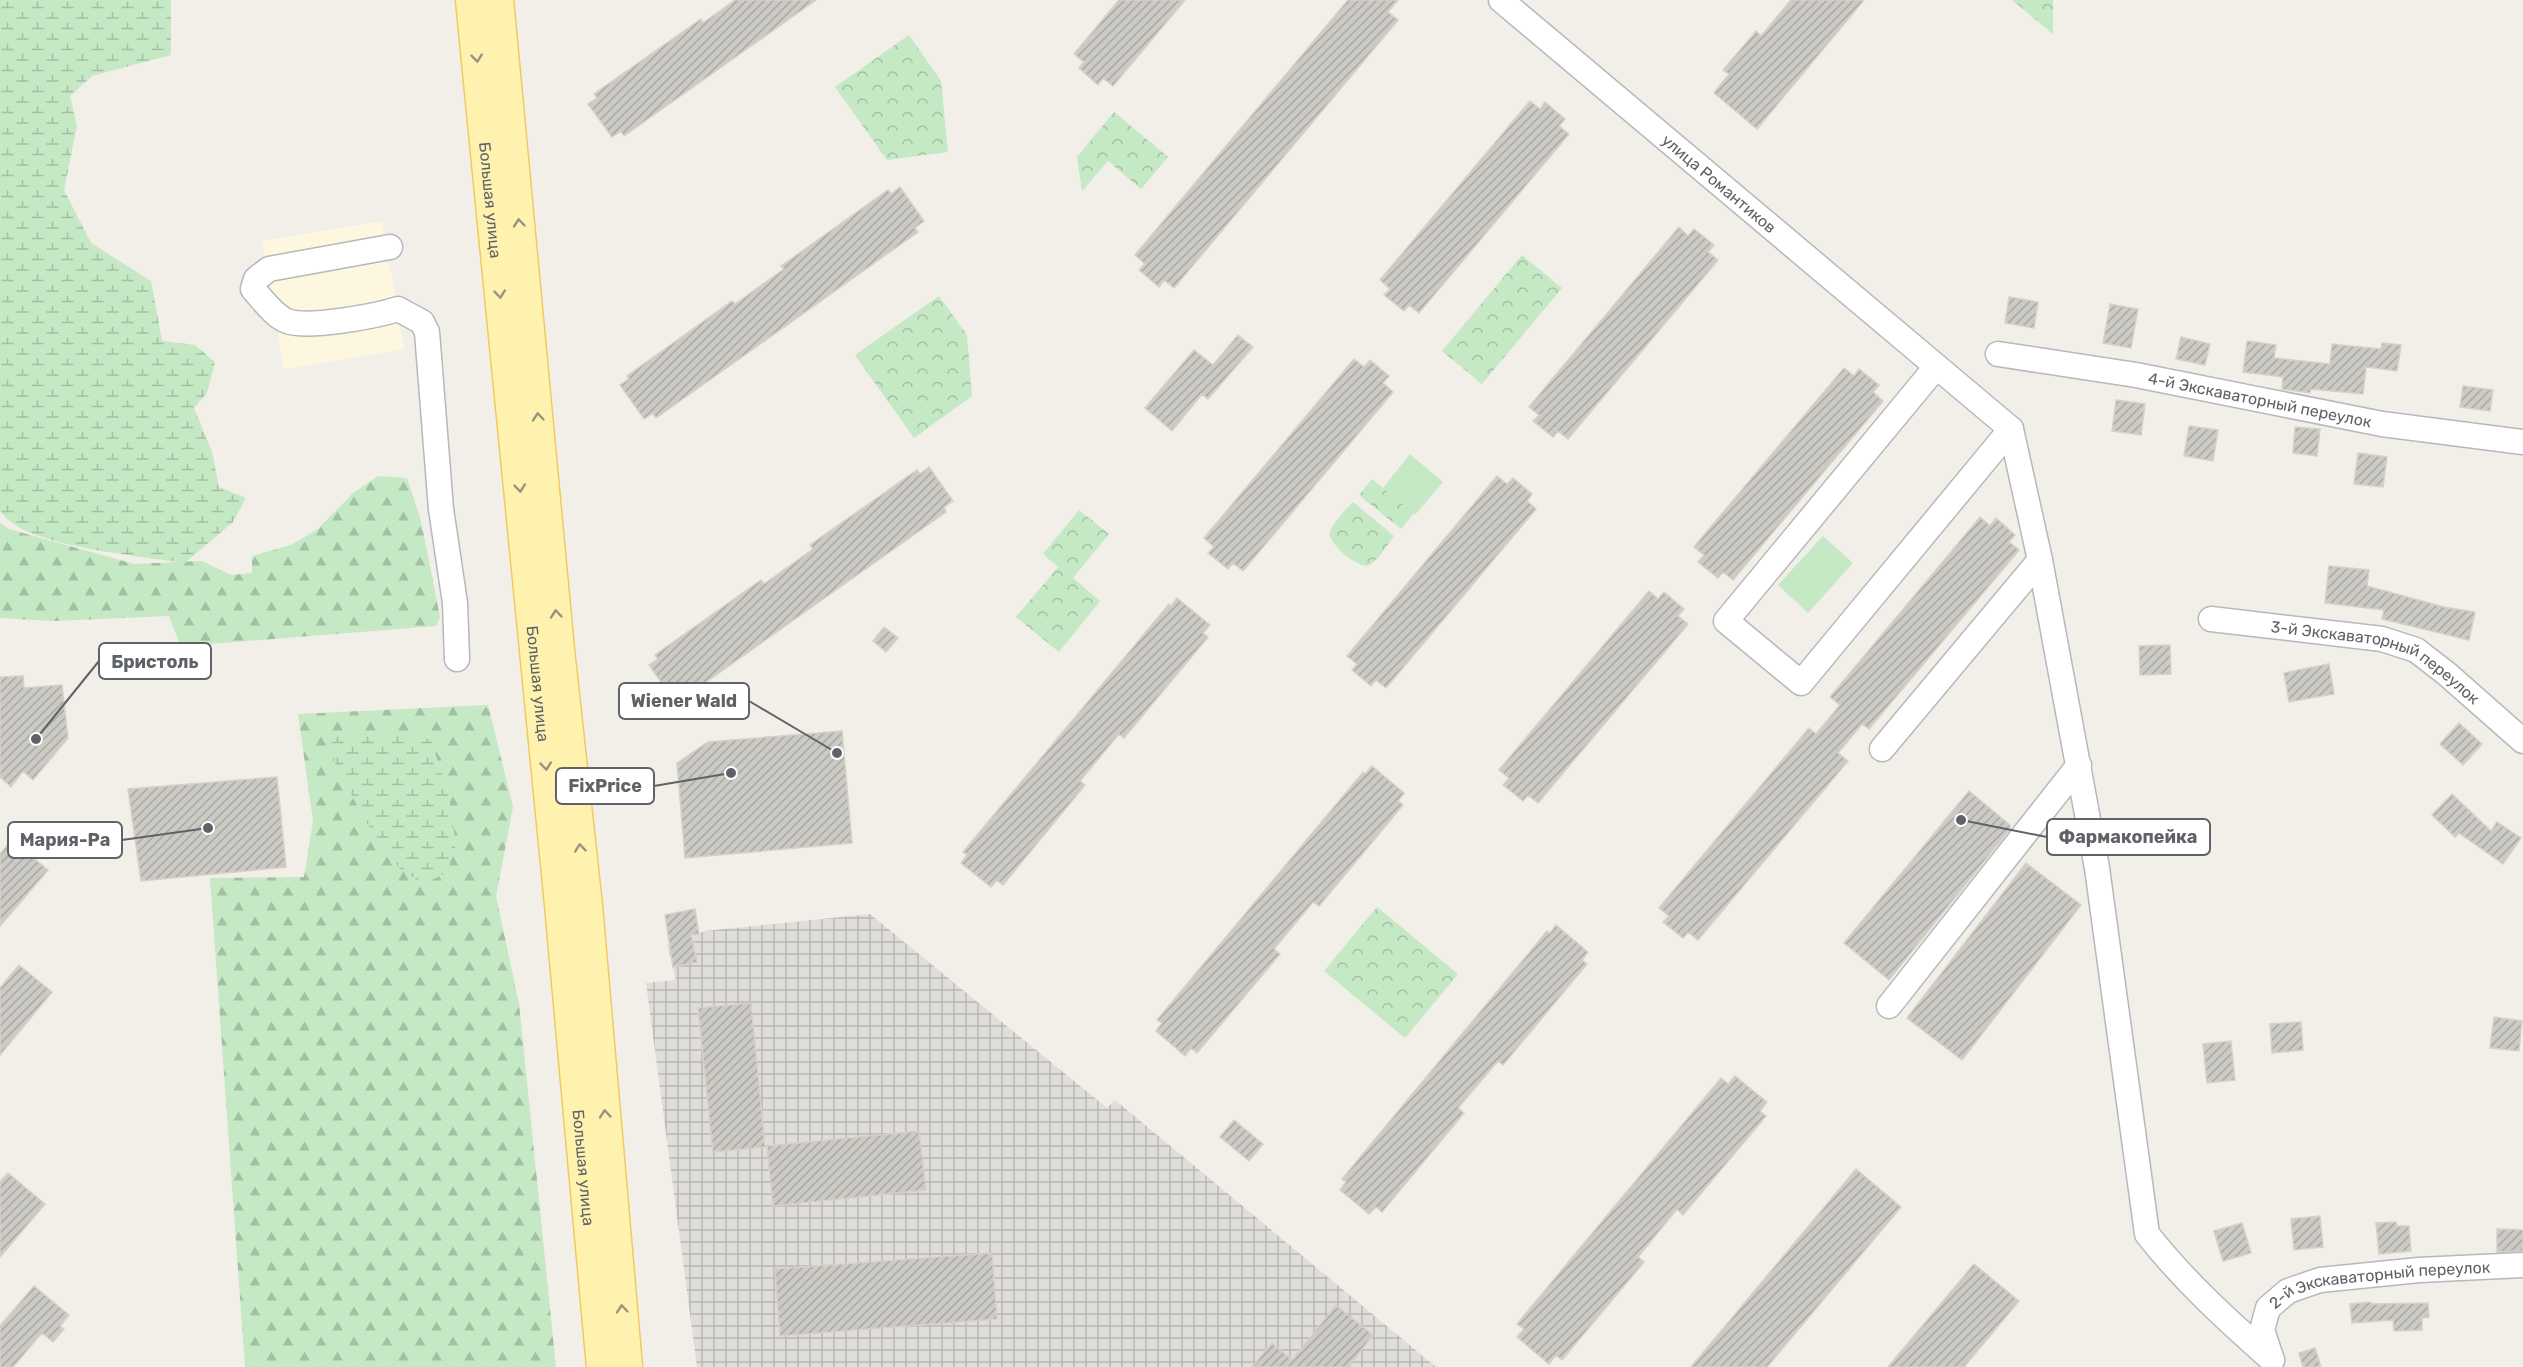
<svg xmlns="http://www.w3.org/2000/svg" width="2523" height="1367" viewBox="0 0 2523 1367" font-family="Rubik,sans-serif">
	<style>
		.commercial { fill: #fef7e0 }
		.industrial { fill: url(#industrial-grid) }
		.forest { fill: url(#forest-firs) }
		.wetland { fill: url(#wetland-marsh) }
		.park { fill: url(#park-crowns) }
		.pitch { fill: #c5e8c5 }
		.building { fill: url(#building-hatch); stroke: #d6d1c6; stroke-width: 1.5 }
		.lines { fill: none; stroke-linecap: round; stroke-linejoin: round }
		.minor-casing { stroke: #b5b8bc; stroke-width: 27 }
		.major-casing { stroke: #f2c960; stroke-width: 33 }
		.minor { stroke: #fff; stroke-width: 24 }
		.major { stroke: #fff2af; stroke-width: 30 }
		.oneway { stroke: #979581 }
		.labels { text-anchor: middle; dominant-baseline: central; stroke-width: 4.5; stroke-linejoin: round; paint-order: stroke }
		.street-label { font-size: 16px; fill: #5f6368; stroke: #fff }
		.leader { fill: none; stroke: #5f6368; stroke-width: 2 }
		.callout-dot { fill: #5f6368; stroke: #fff; stroke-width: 2 }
		.callout { fill: #fff; stroke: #5f6368; stroke-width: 2 }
		.callout-label { font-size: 18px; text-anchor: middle; font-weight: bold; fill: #5f6368 }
	</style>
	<defs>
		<pattern id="industrial-grid" width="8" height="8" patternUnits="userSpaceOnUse" patternTransform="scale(1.5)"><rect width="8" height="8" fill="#e0deda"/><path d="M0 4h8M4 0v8" fill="none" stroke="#b9b8b5"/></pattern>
		<pattern id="forest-firs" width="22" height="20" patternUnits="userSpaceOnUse" patternTransform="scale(1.5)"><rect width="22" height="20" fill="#c5e8c5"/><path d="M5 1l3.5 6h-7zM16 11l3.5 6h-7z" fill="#a3c0a4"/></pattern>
		<pattern id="wetland-marsh" width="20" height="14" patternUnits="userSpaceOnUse" patternTransform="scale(1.5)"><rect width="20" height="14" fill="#c5e8c5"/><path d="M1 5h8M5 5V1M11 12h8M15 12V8" fill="none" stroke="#a3c0a4"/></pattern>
		<pattern id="park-crowns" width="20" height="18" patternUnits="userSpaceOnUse" patternTransform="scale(1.5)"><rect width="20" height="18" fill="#c5e8c5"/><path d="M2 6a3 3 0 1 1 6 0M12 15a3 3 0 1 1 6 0" fill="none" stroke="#a3c0a4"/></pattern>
		<pattern id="building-hatch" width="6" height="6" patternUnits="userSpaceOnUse" patternTransform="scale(1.5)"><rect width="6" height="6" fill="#cccac5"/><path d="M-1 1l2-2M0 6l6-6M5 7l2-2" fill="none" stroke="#a9a8a4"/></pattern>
	</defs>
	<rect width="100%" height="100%" fill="#f1efe8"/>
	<!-- commercial -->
	<path class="commercial" d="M382,221L404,349L284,369L262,241Z"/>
	<!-- industrial -->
	<path class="industrial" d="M870,914L1107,1108L1115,1100L1436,1367H697L646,983L676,980L667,945L705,931Z"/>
	<!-- forest -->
	<path class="forest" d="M378,476L407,478L421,521L440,617L436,626L184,646L179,642L169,616L54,621L0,618V523L9,529L134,564L202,561L231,575L252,573V556L291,545L318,529L352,494Z
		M488,705L513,807L496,896L519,1004L556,1367H245L210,878L304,877L313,821L298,714Z"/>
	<!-- wetland -->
	<path class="wetland" d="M0,0H171V55L92,76L70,96L77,126L64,190L91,243L151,281L162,341L195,345L215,362L207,393L194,408L212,452L219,487L246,498L233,522L185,563C144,557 45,547 14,524C9,521 4,516 0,511Z
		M399,731L431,740L449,797L456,845L447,873L423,884L399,868L365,821L335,763L330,743L342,733L372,737Z"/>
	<!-- park -->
	<path class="park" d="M2012,0H2053V34Z
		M909,35L941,81L948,152L887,160L835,87Z
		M1114,112L1168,157L1141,189L1108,161L1082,191L1077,157Z
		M1522,255L1562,288L1482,384L1442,351Z
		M939,296L967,335L972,396L914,438L855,355Z
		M1372,479L1414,513L1401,529L1359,495Z
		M1353,502L1394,536C1387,545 1379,560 1369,565C1359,570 1327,543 1330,532C1333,522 1346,510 1353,502Z
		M1079,510L1109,534L1073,578L1100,601L1059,652L1016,617L1058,567L1043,554Z
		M1377,907L1458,974L1405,1038L1324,971Z"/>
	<!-- pitch -->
	<path class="pitch" d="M1410,454L1443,482L1415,515L1383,488Z
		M1823,536L1853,563L1808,613L1778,585Z"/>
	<!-- building -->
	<path class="building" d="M735,0H816L624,136L621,131L612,137L588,104L597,98L594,94L701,19L703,23Z
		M1119,0H1185L1113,86L1103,78L1098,85L1079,68L1084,62L1074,54Z
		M1348,0H1398L1388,12L1398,20L1174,288L1164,280L1159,287L1139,270L1145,264L1135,255Z
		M1791,0H1864L1757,129L1714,93L1729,74L1723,70L1756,31L1761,36Z
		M1530,101L1540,109L1545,102L1565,119L1559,126L1569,134L1419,313L1409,305L1404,311L1384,295L1390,289L1380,280Z
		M900,187L924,221L915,228L918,232L656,418L653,413L644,419L620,385L629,379L627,376L732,301L735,304L784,269L781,266L888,190L891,194Z
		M1679,227L1688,236L1694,229L1714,245L1708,252L1718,260L1568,439L1558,431L1553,437L1533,421L1539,415L1529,407Z
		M2009,297L2038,302L2034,328L2005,323Z
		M2110,304L2138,309L2131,348L2103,343Z
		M1238,335L1253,347L1208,399L1202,394L1172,431L1145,408L1194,350L1213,365Z
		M2181,337L2210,344L2205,365L2176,359Z
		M2247,341L2276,345L2274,358L2330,364L2332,344L2381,349L2382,343L2401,345L2397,371L2366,367L2363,394L2311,389L2310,393L2282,389L2283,377L2243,372Z
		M1354,359L1364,367L1370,360L1389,376L1383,383L1393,392L1243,571L1233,563L1228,569L1208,553L1214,547L1204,538Z
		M1844,368L1854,376L1859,369L1879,385L1873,392L1883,401L1733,580L1723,572L1718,578L1698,562L1704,555L1694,547Z
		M2463,386L2493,390L2490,411L2460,407Z
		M2116,400L2145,404L2141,435L2112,431Z
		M2189,426L2218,430L2213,461L2184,456Z
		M2295,427L2320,429L2317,456L2293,453Z
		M2358,453L2387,457L2383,487L2354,484Z
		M929,467L953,501L944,507L946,512L685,697L682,692L673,699L649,665L658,659L655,655L761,580L764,584L813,549L810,545L917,470L920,474Z
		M1497,476L1507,484L1513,478L1532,494L1527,501L1536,509L1386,688L1376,680L1371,686L1352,670L1357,664L1347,656Z
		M1980,517L1990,526L1996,518L2015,535L2009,542L2019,550L1869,729L1862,724L1838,753L1848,761L1698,940L1688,932L1683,938L1663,922L1669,916L1659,908L1809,728L1816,734L1840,705L1830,697Z
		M2329,566L2369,570L2367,586L2444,607L2475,612L2469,640L2382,619L2384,610L2325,603Z
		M1649,591L1658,599L1664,592L1684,609L1678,616L1688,624L1538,803L1528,795L1523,801L1503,785L1509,778L1499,770Z
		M1177,598L1210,625L1203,633L1208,637L1124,738L1119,734L1080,781L1085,785L1003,885L997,880L991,887L961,863L967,855L963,852L1169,604L1171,606Z
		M884,627L898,638L886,652L873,641Z
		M2170,645L2171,674L2140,675L2139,646Z
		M2329,664L2334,694L2289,702L2284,673Z
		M23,676L24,688L62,685L68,738L33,780L23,771L11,787L0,777V677Z
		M2459,723L2482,744L2463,765L2440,744Z
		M842,731L852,843L685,858L677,763L708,742Z
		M1372,766L1404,793L1398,801L1403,805L1319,906L1313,902L1274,949L1280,954L1197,1053L1191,1048L1185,1056L1156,1031L1162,1023L1157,1020L1363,772L1365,774Z
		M277,777L286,867L141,881L128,789Z
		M1969,791L2010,825V829L1889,980L1844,943Z
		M2452,794L2491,831L2497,822L2521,838L2503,864L2459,833L2455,837L2432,815Z
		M12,840L48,870L0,926V854Z
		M2026,863L2081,905L1962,1060L1907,1018Z
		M695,909L699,934L691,935L697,962L673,967L665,915Z
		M1556,925L1588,952L1582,960L1587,964L1503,1065L1498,1061L1458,1108L1464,1113L1382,1212L1376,1207L1369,1214L1340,1190L1346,1182L1342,1179L1547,931L1550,933Z
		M19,965L52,992L0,1055V988Z
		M751,1003L765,1147L713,1152L698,1008Z
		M2494,1017L2522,1021L2519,1051L2490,1048Z
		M2301,1022L2303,1050L2272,1053L2270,1024Z
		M2231,1041L2235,1080L2207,1083L2203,1044Z
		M1735,1076L1767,1102L1760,1111L1766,1116L1683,1215L1677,1209L1638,1257L1644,1262L1562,1360L1556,1355L1549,1364L1517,1337L1524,1329L1517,1324L1721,1078L1728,1084Z
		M1234,1120L1263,1144L1249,1161L1220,1137Z
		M919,1131L926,1190L773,1206L767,1146Z
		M1856,1169L1901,1207L1767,1367H1691Z
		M8,1173L45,1204L0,1257V1182Z
		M2320,1216L2323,1247L2294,1250L2291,1219Z
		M2396,1222L2397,1226H2409L2411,1251L2379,1254L2376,1223Z
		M2242,1223L2251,1253L2223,1261L2214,1231Z
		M2497,1229L2523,1230V1251L2497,1252Z
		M992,1253L997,1319L780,1336L775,1269Z
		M1974,1264L2019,1301L1964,1367H1888Z
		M34,1286L69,1315L60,1326L64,1329L53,1342L42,1333L13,1367H0V1326Z
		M2371,1302V1304L2428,1303L2429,1317L2422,1318V1330L2394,1331L2393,1320L2352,1323L2350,1304Z
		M1336,1305L1373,1335L1348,1367H1252L1272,1343L1292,1360Z
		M2315,1348L2321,1367H2303L2299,1353Z"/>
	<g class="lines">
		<!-- minor casing -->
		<g class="minor-casing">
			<g id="minor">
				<path id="s1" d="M1501,0L2011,429L1801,683L1726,621L1936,367"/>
				<path d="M390,247L269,269L256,279L253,289C262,299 274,316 287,321C308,329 376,316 398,309L422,322L427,332L441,509L455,603L457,659"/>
				<path id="s2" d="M1998,354L2136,375L2382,424L2523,442"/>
				<path d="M2040,560L2097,868L2147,1234C2184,1281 2227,1320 2272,1360"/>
				<path id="s3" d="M2211,619L2382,639L2416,650L2447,674L2523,741"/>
				<path d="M1882,749L2040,560L2011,429"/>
				<path d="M1889,1006L2079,765"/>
				<path id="s4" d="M2272,1360L2262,1330L2268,1308L2288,1291L2320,1280L2419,1270L2523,1265"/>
			</g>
		</g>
		<!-- major casing -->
		<g class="major-casing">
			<g id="major">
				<path id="s5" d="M471,0L559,894L602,1367"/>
				<path d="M498,0L559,650L587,906L627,1367"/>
			</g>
		</g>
		<!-- minor -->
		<use href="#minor" class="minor"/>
		<!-- major -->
		<use href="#major" class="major"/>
	</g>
	<!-- one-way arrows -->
	<defs><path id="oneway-chevron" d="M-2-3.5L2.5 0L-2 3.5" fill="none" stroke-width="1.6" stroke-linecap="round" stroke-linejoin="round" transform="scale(1.5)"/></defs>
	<g class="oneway">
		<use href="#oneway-chevron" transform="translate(477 58) rotate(84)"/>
		<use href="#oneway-chevron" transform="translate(519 223) rotate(-95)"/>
		<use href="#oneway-chevron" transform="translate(500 294) rotate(84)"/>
		<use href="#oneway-chevron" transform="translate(538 417) rotate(-95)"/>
		<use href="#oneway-chevron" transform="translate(520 488) rotate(84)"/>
		<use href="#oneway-chevron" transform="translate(556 614) rotate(-95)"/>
		<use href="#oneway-chevron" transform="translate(546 766) rotate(84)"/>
		<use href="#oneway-chevron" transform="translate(580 848) rotate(-96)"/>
		<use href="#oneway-chevron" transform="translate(605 1114) rotate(-95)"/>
		<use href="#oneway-chevron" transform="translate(622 1309) rotate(-95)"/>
	</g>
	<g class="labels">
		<!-- street labels -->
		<g class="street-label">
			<text stroke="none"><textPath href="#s1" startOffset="285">улица Романтиков</textPath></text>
			<text stroke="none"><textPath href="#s5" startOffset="201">Большая улица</textPath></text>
			<text stroke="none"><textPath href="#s2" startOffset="266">4-й Экскаваторный переулок</textPath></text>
			<text stroke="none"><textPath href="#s3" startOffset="174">3-й Экскаваторный переулок</textPath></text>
			<text stroke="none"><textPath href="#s5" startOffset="687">Большая улица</textPath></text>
			<text stroke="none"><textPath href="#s5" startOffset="1173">Большая улица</textPath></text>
			<text stroke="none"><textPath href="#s4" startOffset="172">2-й Экскаваторный переулок</textPath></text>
		</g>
	</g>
	<!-- callouts -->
	<path class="leader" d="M36 739L99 661M837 753L749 701M731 773L654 786M1961 820L2047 837M208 828L122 840"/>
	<g class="callout-dot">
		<circle cx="36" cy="739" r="6"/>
		<circle cx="837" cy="753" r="6"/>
		<circle cx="731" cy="773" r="6"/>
		<circle cx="1961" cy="820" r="6"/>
		<circle cx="208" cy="828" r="6"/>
	</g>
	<g class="callout">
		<rect x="99" y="643" width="112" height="36" rx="6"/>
		<rect x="619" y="683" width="130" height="36" rx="6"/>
		<rect x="556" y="768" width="98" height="36" rx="6"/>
		<rect x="2047" y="819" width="163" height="36" rx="6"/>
		<rect x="8" y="822" width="114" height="36" rx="6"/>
	</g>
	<g class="callout-label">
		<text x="155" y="668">Бристоль</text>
		<text x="684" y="707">Wiener Wald</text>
		<text x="605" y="792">FixPrice</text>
		<text x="2128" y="843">Фармакопейка</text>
		<text x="65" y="846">Мария-Ра</text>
	</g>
</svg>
